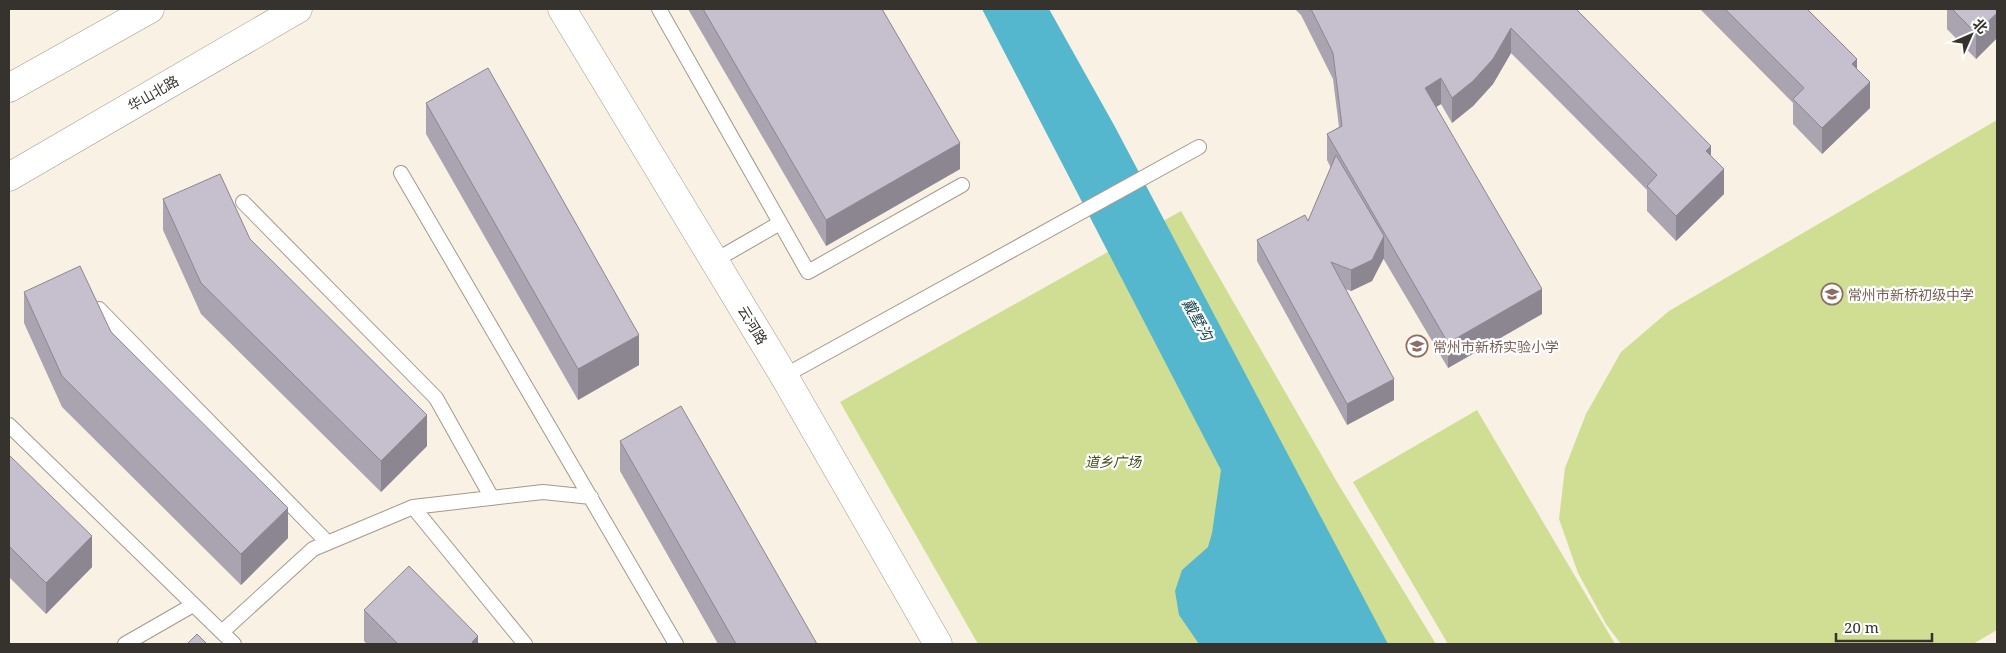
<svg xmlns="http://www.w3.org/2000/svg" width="2006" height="653" viewBox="0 0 2006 653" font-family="'Noto Serif','Noto Sans SC',serif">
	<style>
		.green { fill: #d0de94 }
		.water { fill: #54b7ce }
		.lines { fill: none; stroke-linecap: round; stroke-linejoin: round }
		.lane-casing { stroke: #a29a8d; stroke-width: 16 }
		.secondary-casing { stroke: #a29a8d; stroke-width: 29 }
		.lane { stroke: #fff; stroke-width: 14 }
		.secondary { stroke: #fff; stroke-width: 28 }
		.wall { fill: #aaa4b0 }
		.shaded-wall { fill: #8b8690 }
		.building { fill: #c6bfcd; stroke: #8b8690 }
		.labels { text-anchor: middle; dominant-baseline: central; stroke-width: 4.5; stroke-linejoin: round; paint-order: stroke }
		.street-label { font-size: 14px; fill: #36322d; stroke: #fff }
		.education-label { font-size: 14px; fill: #785e54; stroke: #fff; text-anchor: start }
		.park-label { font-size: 14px; font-style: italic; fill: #464e19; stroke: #fff }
		.water-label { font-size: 15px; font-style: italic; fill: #18444e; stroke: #fff }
	</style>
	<rect width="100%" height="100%" fill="#f9f1e3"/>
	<!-- green -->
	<path class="green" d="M1997,120V630L1973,644H1621L1606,624L1578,573L1559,519L1565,468L1586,414L1621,352L1669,311Z
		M1181,211L1337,482L1436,644H978L840,402Z
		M1477,410L1615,644H1448L1353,482Z"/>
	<!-- water -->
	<path class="water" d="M982,9H1049L1114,125L1388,644H1199L1179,615L1175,591L1182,570L1208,547L1212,533L1221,470Z"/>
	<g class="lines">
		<!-- lane casing -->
		<g class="lane-casing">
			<path id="lane" d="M659,9L808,272L962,185
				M401,173L676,644
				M243,202L436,398L492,498
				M714,261L780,223
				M99,309L328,543
				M784,376L1199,147
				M9,425L234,644
				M413,507L525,644
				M222,632L313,549L413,507L543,492L591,497
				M125,644L193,605"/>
		</g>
		<!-- secondary casing -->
		<g class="secondary-casing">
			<path id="secondary" d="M562,9L784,376L938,644
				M9,88L150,9
				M9,177L298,9"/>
		</g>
		<!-- lane -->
		<use href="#lane" class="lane"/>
		<!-- secondary -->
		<use href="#secondary" class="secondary"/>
	</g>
	<!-- wall -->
	<path class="wall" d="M688,9H882L960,169L826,246Z
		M1295,9H1576L1711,156L1724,194L1676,241L1647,211V190L1511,53L1493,84L1473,106L1452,123L1441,104L1436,107L1542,314L1448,368L1383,258L1372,281L1351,291L1345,289L1394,400L1347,425L1257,261V240L1308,221L1331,168L1327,160V134L1339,127L1333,79L1301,15Z
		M1700,9H1807L1857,69L1870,108L1822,154L1793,124V103Z
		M1947,9H1997V38L1976,59L1947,29Z
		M426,103L639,365L578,400L426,134Z
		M163,199L427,446L381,492L201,314L163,230Z
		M24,292L111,332L288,538L241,585L62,407L24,323Z
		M620,441L817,644H718L620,471Z
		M9,455L92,567L46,614L9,577Z
		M364,610L478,644H367L364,641Z"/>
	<!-- shaded-wall -->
	<path class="shaded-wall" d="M1997,13V38L1976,59V33Z
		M1511,28V53L1493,84L1473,106L1452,123V98Z
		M1857,59V85L1852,64Z
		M1441,78V104L1425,114V88Z
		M1870,82V108L1822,154V128Z
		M960,143V169L826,246V220Z
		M1711,146V172L1706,151Z
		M1724,169V194L1676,241V216Z
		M1384,236V258L1372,281L1351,291V270Z
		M1542,289V314L1448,368V343Z
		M639,335V365L578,400V369Z
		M1394,379V400L1347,425V404Z
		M427,415V446L381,492V461Z
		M288,508V538L241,585V554Z
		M92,536V567L46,614V583Z
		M478,636V644H472V642Z"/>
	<!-- building -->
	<path class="building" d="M703,9H882L960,143L826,220Z
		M1311,9H1576L1711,146L1706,151L1724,169L1676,216L1647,186L1657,175L1511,28L1493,59L1473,81L1452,98L1441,78L1425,88L1542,289L1448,343L1327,134L1342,126L1333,53Z
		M1725,9H1807L1857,59L1852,64L1870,82L1822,128L1793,99L1804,88Z
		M1952,9H1997V13L1976,33Z
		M488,68L639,335L578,369L426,103Z
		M1336,155L1384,236L1372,260L1351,270L1331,262L1394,379L1347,404L1257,240L1305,215L1308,221Z
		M220,174L250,239L427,415L381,461L201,283L163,199Z
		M80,266L111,332L288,508L241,554L62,376L24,292Z
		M681,406L817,644H736L620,441Z
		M9,455L92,536L46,583L9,546Z
		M409,566L478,636L472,642L474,644H398L364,610Z
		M197,634L207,644H187Z"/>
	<!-- icons -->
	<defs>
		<g id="school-ring" transform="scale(1.125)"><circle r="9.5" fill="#fff" stroke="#8d6e63" stroke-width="1.5"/><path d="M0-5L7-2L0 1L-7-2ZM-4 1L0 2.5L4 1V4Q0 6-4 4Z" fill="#8d6e63"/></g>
	</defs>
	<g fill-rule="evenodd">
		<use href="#school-ring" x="1832" y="294"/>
		<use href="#school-ring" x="1417" y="346"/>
	</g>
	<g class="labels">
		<!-- street labels -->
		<g class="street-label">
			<text transform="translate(153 93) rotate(-30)">华山北路</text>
			<text transform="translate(753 325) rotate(59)">云河路</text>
		</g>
		<!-- education labels -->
		<g class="education-label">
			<text x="1848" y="294">常州市新桥初级中学</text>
			<text x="1433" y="346">常州市新桥实验小学</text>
		</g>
		<!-- park labels -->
		<g class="park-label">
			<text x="1113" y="461">道乡广场</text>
		</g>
		<!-- water labels -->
		<g class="water-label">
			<text transform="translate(1198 319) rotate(61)">戴墅沟</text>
		</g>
	</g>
	<!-- border -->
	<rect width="2006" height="653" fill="none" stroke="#36322d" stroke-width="20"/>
	<!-- north arrow -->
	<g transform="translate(1971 35) rotate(45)" stroke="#ffffff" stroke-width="4" paint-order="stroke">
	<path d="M0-4L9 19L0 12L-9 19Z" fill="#36322d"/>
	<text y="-8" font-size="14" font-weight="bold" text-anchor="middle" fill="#36322d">北</text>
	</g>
	<!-- scale -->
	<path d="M1836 633v8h96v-8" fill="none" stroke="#36322d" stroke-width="2.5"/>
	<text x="1844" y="633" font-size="15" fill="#36322d" stroke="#ffffff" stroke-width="4" paint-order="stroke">20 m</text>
</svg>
